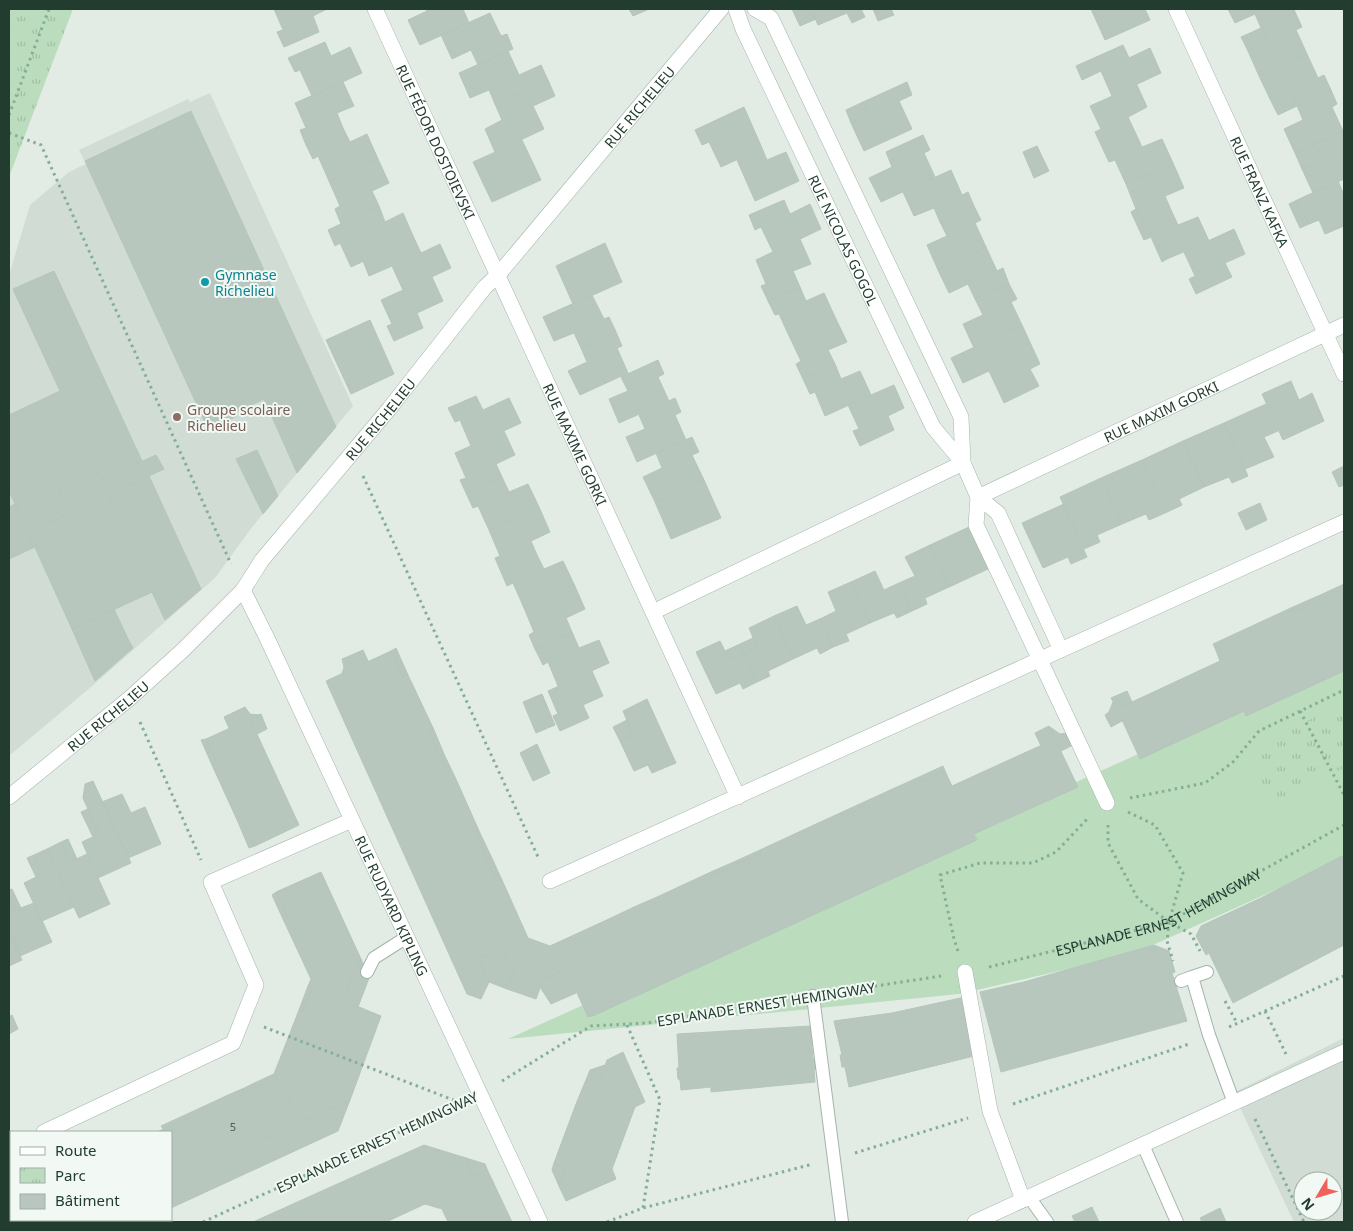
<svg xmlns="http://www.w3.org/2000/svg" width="1353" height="1231" viewBox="0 0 1353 1231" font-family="'Noto Sans',sans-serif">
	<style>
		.built { fill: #d0dcd4; fill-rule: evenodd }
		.green { fill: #bbddbd }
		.park { fill: url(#park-tufts) }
		.building { fill: #b7c7be; stroke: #b4c6bb }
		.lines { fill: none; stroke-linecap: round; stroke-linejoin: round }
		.service-casing { stroke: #a5b4ab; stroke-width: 14 }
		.pedestrian-casing { stroke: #a5b4ab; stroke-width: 16 }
		.minor-casing { stroke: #a5b4ab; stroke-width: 16 }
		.path { stroke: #83af98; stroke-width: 3; stroke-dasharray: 2.5 4; stroke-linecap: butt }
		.service { stroke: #fff; stroke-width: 12 }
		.pedestrian { stroke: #fff; stroke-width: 15 }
		.minor { stroke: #fff; stroke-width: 15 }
		.culture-dot { fill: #0f9aa8; stroke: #f2f8f4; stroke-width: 2 }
		.education-dot { fill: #8d6e63; stroke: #f2f8f4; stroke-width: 2 }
		.labels { text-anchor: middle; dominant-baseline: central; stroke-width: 4; stroke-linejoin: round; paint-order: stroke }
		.number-label { font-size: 11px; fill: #476054 }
		.street-label { font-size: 14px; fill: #223d30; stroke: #f2f8f4 }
		.culture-label { font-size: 14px; fill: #0d838f; stroke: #f2f8f4; text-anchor: start }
		.education-label { font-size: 14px; fill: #785e54; stroke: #f2f8f4; text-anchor: start }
	</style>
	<defs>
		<pattern id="park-tufts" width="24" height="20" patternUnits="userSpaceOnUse" patternTransform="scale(1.25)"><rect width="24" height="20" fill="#bbddbd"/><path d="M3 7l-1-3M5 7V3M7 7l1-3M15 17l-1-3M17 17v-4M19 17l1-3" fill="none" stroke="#a0bfa3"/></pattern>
	</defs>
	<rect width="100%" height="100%" fill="#e2ece5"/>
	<!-- built -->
	<path class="built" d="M210,93L353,406L253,526L215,578L91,687L9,756V275L30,205L69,172L86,164L79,150L188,99L190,102Z
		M1344,1038V1222H1294L1233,1093ZM1303,1181H1333V1211H1303Z"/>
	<!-- green -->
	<path class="green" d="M1344,661V859L1133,954L959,994L508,1039Z"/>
	<!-- park -->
	<path class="park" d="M9,9H73L9,177Z
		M1338,708L1344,722V768L1270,803L1253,758L1277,733Z"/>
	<!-- building -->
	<path class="building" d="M274,9H327L313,16L319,32L284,47L277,32L283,30Z
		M426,9H463L469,23L420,45L408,20L427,11Z
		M629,9H649L633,16Z
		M792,9H811L816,19L800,26Z
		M811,9H861L865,17L852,23L847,13L818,25Z
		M873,9H891L894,15L878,21Z
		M1091,9H1145L1150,20L1105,40Z
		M1228,9H1294L1295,12L1261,28L1255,14L1235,23Z
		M1295,12L1302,27L1296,30L1307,54L1259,76L1248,51L1268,43L1261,28Z
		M490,13L501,36L507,34L513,49L478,65L471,50L452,59L441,35Z
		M1261,28L1268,43L1248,51L1241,37Z
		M325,42L331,56L350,47L362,73L312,96L300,70L295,72L288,58Z
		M1123,45L1129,58L1150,48L1161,73L1112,96L1101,71L1082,80L1076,66Z
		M508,51L519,75L541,65L548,80L495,104L489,90L470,98L459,73Z
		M1307,54L1318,78L1324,75L1331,90L1297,106L1290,90L1270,99L1259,76Z
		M548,80L555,96L533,106L544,129L495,152L485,129L502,120L495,104Z
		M343,82L354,106L337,113L343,128L306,145L300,130L306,128L295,103Z
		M907,82L912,95L899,101L912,129L864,151L851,123L869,114L863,102Z
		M1137,85L1147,107L1128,117L1135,132L1102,147L1095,132L1101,129L1090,106Z
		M1290,90L1297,106L1278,115L1270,99Z
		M1331,90L1337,104L1332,107L1343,131L1295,153L1284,129L1303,120L1297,106Z
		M863,102L869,114L851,123L846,110Z
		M744,107L762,148L721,167L709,142L702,145L695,130Z
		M191,111L336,427L297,473L264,399L236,412L237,416L208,429L85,161Z
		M343,128L350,142L367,134L378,159L329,181L318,156L313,159L306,145Z
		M1343,131L1344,179L1313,193L1302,169L1322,160L1314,144Z
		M1135,132L1142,147L1162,139L1173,163L1126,184L1115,160L1109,162L1102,147Z
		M923,135L930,150L924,153L935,177L881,202L869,178L892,167L886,152Z
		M522,140L541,180L492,202L473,162Z
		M1314,144L1322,160L1302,169L1295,153Z
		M1037,146L1049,171L1034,178L1023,152Z
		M762,148L767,160L786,152L799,181L755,201L737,160Z
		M378,159L389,183L372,191L379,206L341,224L335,209L340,206L329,181Z
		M1173,163L1184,188L1165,196L1171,210L1144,222L1136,209L1126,184Z
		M951,170L962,195L968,192L974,206L940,222L934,208L914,216L903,192Z
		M1338,181L1344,195V226L1325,234L1319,220L1309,224L1295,201Z
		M784,200L790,214L810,204L821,229L773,252L761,227L755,230L749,215Z
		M1295,201L1309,224L1300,228L1289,204Z
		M379,206L385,222L403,213L414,238L351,267L340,243L335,246L328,230Z
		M974,206L981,220L975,223L986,247L938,270L927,245L947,236L940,222Z
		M1136,209L1144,222L1137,225L1131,212Z
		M1171,210L1178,225L1198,217L1209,241L1167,259L1144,222Z
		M1144,222L1167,259L1162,262L1151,237L1144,240L1137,225Z
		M1234,229L1245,254L1225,263L1232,277L1196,294L1189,279L1195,276L1184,252Z
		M414,238L421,253L440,244L451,268L403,290L392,266L369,276L363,261Z
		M800,239L811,264L793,271L800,287L768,301L761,286L766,284L756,260Z
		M605,243L622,282L573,304L556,266Z
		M986,247L997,271L1003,268L1009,284L975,299L968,284L949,293L938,270Z
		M54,271L142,461L101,480L96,469L58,487L63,497L21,517L9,491V415L60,391L13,289Z
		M432,277L443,301L417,313L423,328L394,341L387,326L392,324L381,300Z
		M1009,284L1017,299L1011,302L1022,325L974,348L963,324L983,315L975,299Z
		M800,287L806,301L824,293L835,317L790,338L779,314L775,315L768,301Z
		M592,295L604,319L609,317L616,332L581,348L574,333L554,341L543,317Z
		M835,317L847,342L828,350L835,364L803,379L796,364L801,361L790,338Z
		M370,320L394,374L351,394L326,340Z
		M1022,325L1040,364L1030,369L1039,386L1004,403L989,371L963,383L951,358Z
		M616,332L622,346L617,348L628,373L580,395L568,371L587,362L581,348Z
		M658,360L664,374L658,377L669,401L619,423L609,399L628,391L621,377Z
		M835,364L841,379L860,371L871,395L825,416L815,392L810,394L803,379Z
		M1291,381L1299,400L1312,393L1324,421L1283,440L1262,394Z
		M894,385L904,408L888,416L894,430L860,446L853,431L859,429L848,405Z
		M476,396L483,410L509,398L521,423L471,446L460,420L455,422L448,408Z
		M675,398L681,412L675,415L686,440L637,462L626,437L645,429L639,415Z
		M1266,404L1278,431L1264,437L1274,457L1245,469L1224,423Z
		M1224,423L1248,476L1232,483L1229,477L1204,487L1183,441Z
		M504,431L515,455L496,464L502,477L466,493L460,480L466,478L455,453Z
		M692,437L699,452L692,455L704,480L655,502L643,477L662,468L656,453Z
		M1183,441L1204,487L1179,499L1182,505L1165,513L1142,460Z
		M257,450L278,496L263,514L236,459Z
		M156,455L164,469L108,495L113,506L75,524L70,513L28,532L35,547L9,559V507L15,504L21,517L63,497L58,487L96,469L101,480Z
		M1142,460L1165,513L1149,520L1146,514L1122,524L1101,478Z
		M1344,466V485L1339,487L1332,472Z
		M149,476L201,589L165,620L152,592L72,629L28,532L70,513L75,524L113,506L108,495Z
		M502,477L509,492L528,484L539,507L489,530L478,506L473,508L466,493Z
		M1101,478L1122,524L1097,535L1100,542L1084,549L1060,497Z
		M704,480L721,518L671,539L655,502Z
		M1260,503L1267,520L1246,530L1238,513Z
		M1064,504L1087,557L1071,564L1068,557L1043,568L1022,523Z
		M539,507L550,532L531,541L537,555L501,572L495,558L500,556L489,530Z
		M969,527L988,569L949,587L930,545Z
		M930,545L949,587L925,598L927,604L912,611L899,583L915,576L905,557Z
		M537,555L544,569L563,561L574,584L524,608L513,583L507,586L501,572Z
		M875,571L884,590L899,583L912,611L897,618L894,613L870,623L851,582Z
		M851,582L870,623L846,634L849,641L833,647L820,619L836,611L828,592Z
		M574,584L585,609L566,618L572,632L535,649L529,635L534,632L524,608Z
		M1344,584V671L1246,716L1244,711L1140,759L1117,709L1220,661L1215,648L1241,636L1239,632L1293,607L1295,612L1343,589L1342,585Z
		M1342,585L1343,589L1319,600L1318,596Z
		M1318,596L1319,600L1295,612L1293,607Z
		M797,606L806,625L820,619L833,647L820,654L817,648L793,659L774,616Z
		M114,609L128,639L90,670L72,629Z
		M774,616L793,659L768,671L770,676L757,682L744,653L757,647L749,628Z
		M572,632L579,648L599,640L609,663L558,686L548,662L543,665L535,649Z
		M1239,632L1241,636L1215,648L1213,644Z
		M753,638L757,647L744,653L740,644Z
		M128,639L133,648L95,681L90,670Z
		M720,641L729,659L744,653L757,682L743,689L740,683L716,694L696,652Z
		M740,644L744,653L729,659L725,651Z
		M396,648L408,675L403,677L391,651Z
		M363,650L368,661L354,668L347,657Z
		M391,651L403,677L408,675L434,730L429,732L451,779L455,777L480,833L476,835L497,882L502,880L528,938L550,946L611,918L612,922L659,901L657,897L713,871L715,875L761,854L760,850L816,824L819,828L865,806L864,802L919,777L922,781L945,771L952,786L1055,739L1078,787L974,834L977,840L595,1015L588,1017L566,969L543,980L536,999L507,989L513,971L502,948L478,959L489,982L481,999L467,994L326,681Z
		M347,657L354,668L342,674L344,667L342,659Z
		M592,671L603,696L583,705L589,718L560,731L553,716L558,714L548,691Z
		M1127,691L1132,702L1117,709L1111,698Z
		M542,694L555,725L536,733L523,702Z
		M647,699L676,763L652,773L648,765L634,771L620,741L633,735L623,711Z
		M1113,702L1122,721L1111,727L1105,715L1109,712Z
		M245,707L250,714L260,715L229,728L224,717Z
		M261,714L267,729L257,734L250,719Z
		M250,719L299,825L255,846L243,820L238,822L212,765L217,763L206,739Z
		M627,720L633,735L620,741L613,727Z
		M1049,726L1055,739L1041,746L1035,733Z
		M1050,727L1060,734L1067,733L1073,745L1061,751Z
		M434,730L444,754L440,756L429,732Z
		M206,739L217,763L212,765L201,740Z
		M537,744L550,773L533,781L520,753Z
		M444,754L455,777L451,779L440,756Z
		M943,766L945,771L922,781L919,777Z
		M93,781L131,863L98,878L82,842L99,834L83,798L85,784Z
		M122,794L131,813L126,815L117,796Z
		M117,796L126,815L145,807L161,844L128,858L102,802Z
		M864,802L865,806L842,817L840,813Z
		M88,809L99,834L93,837L81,812Z
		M840,813L842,817L819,828L816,824Z
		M243,820L255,846L249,848L238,822Z
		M480,833L491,856L487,859L476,835Z
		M68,839L77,859L70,862L61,842Z
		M61,842L70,862L87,854L110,904L79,918L47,849Z
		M47,849L74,907L42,921L24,883L42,874L34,855Z
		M760,850L761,854L737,865L736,861Z
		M34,855L42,874L36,877L27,858Z
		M1344,855V945L1233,1003L1209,953L1206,955L1196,936L1201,926L1263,897Z
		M491,856L502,880L497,882L487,859Z
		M736,861L737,865L715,875L713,871Z
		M321,872L361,959L342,1000L381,1016L350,1100L302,1122L274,1074L299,1010L303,1011L312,988L308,986L311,979L283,919L288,918L276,892Z
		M12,889L21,908L15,910L9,897V890Z
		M276,892L288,918L283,919L272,895Z
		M9,897L15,910L34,903L52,942L20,956L9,931Z
		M657,897L659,901L636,911L634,907Z
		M634,907L636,911L612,922L611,918Z
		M9,931L22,960L9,966Z
		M1154,945L1169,951L1175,972L1172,973L1187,1021L1001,1072L980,992L1024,982Z
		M502,948L513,971L507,989L489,982L478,959Z
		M361,959L369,978L358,1007L342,1000Z
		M566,969L576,993L551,1004L540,987L543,980Z
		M308,986L312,988L303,1011L299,1010Z
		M965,997L978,1055L849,1087L845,1067H842L840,1055H842L834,1021L892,1013Z
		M12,1015L18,1029L9,1034V1017Z
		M810,1026L813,1059H816L817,1069L814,1070L815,1082L711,1092V1087L681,1090L680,1080L678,1079L677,1068H679L677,1034Z
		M623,1052L645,1102L635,1107L612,1169L616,1179L566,1201L559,1186L565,1169L554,1163L576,1104L588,1075L600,1079L607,1060Z
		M605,1065L600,1079L588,1075L590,1070Z
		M274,1074L302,1122L171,1182V1132H157L187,1119L185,1115L226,1096L242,1089L244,1092L267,1082L265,1078Z
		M265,1078L267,1082L244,1092L242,1089Z
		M350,1100L338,1131L171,1208V1182Z
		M185,1115L187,1119L163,1129L161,1126Z
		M424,1145L440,1150L420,1159L415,1149Z
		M415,1149L420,1159L440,1150L466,1158L473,1176L487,1169L512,1222H448L442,1209L425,1204L386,1222H253Z
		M466,1158L485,1164L487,1169L473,1176Z
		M554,1163L565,1169L559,1186L552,1170Z
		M11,1195V1220H90L84,1222H9V1196Z
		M1092,1207L1099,1222H1075L1072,1216Z
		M1220,1208L1226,1222H1202L1200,1218Z
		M90,1220H145L139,1222H84Z"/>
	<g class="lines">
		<!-- service casing -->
		<g class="service-casing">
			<path id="service" d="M367,972L374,958L407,937
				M1192,977L1207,972
				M1181,981L1192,977L1209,1035L1234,1103
				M813,996L842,1222
				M1143,1145L1177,1222
				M1029,1197L1047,1222"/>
		</g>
		<!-- pedestrian casing -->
		<g class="pedestrian-casing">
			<path id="pedestrian" d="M1040,660L1107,803
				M965,972L990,1111L1023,1200"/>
		</g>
		<!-- minor casing -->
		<g class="minor-casing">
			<g id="minor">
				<path id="s2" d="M375,9L738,797"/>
				<path id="s3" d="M736,9L743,29L933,427L963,463L978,497L998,513L1061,650"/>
				<path d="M755,9L771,18L961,417L963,463"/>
				<path id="s4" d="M1176,9L1344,374"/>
				<path id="s5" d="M978,497L1344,325"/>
				<path d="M978,497L976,525L1040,660"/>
				<path id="s6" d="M243,590L266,636L540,1222"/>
				<path d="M653,612L963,463"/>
				<path id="s7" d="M9,797L130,698L183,650L243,590L262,560L389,409L485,287L498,275L721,9"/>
				<path d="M550,881L1344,522"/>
				<path d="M44,1132L233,1043L256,985L211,882L352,820"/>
				<path d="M9,1149L11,1148"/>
				<path d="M975,1222L1344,1052"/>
			</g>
		</g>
		<!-- path -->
		<g class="path">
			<path d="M9,115L49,9"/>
			<path d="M9,133L41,145L231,564"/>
			<path d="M363,476L539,859"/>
			<path d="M1300,711L1344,795"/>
			<path d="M140,722L201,860"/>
			<path d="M1130,798L1205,783L1233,762L1259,731L1344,690"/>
			<path d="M1128,812L1155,825L1183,873L1169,922L1167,941L1173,961"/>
			<path d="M1108,825V843L1138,899L1169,922L1191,934L1200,951"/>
			<path d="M958,951L954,939L940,875L980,863H1033L1056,852L1089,817"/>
			<path id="s1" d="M989,967L1169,922L1344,825"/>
			<path d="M836,992L941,976"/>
			<path d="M1225,1001L1237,1023"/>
			<path d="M1265,1011L1286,1054"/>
			<path d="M627,1025L660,1100L643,1208"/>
			<path d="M264,1027L456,1101"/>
			<path d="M1229,1027L1344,976"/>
			<path d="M502,1081L591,1026L647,1023L790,1000"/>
			<path d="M1013,1104L1189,1044"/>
			<path d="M1255,1119L1304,1222"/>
			<path d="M855,1153L968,1118"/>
			<path d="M203,1222L459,1105"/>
			<path d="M607,1222L643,1208L813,1164"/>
		</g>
		<!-- service -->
		<use href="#service" class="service"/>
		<!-- pedestrian -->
		<use href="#pedestrian" class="pedestrian"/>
		<!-- minor -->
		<use href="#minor" class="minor"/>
	</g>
	<!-- markers -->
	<circle class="culture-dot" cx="205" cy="282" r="5"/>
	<circle class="education-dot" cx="177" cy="417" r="5"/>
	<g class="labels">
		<!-- number labels -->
		<g class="number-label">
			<text x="233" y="1126">5</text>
		</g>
		<!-- street labels -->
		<g class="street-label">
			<text stroke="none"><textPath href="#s7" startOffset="938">RUE RICHELIEU</textPath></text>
			<text stroke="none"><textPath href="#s2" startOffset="146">RUE FÉDOR DOSTOIEVSKI</textPath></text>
			<text stroke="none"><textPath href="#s4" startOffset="201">RUE FRANZ KAFKA</textPath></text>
			<text stroke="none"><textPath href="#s3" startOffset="255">RUE NICOLAS GOGOL</textPath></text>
			<text stroke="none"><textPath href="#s5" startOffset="202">RUE MAXIM GORKI</textPath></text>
			<text stroke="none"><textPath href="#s7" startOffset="532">RUE RICHELIEU</textPath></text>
			<text stroke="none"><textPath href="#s2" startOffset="479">RUE MAXIME GORKI</textPath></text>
			<text stroke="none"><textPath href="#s7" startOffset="128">RUE RICHELIEU</textPath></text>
			<text stroke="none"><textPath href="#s6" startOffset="349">RUE RUDYARD KIPLING</textPath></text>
			<text stroke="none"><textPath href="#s1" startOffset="179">ESPLANADE ERNEST HEMINGWAY</textPath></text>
			<text transform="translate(766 1004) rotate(-9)">ESPLANADE ERNEST HEMINGWAY</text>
			<text transform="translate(377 1142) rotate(-25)">ESPLANADE ERNEST HEMINGWAY</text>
		</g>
		<!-- culture labels -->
		<g class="culture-label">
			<text x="215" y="274">Gymnase<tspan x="215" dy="16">Richelieu</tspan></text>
		</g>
		<!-- education labels -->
		<g class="education-label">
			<text x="187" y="409">Groupe scolaire<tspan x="187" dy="16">Richelieu</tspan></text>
		</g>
	</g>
	<!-- border -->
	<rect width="1353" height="1231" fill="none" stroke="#223d30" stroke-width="20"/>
	<!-- legend -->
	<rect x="10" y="1131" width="162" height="90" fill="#f2f8f4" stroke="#9fada6"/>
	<rect x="20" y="1147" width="25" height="8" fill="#ffffff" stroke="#9fada6"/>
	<text x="55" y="1156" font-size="15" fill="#223d30">Route</text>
	<rect x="20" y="1168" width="25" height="15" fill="url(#park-tufts)" stroke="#9fada6"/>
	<text x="55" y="1181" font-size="15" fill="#223d30">Parc</text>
	<rect x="20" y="1194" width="25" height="15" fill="#b7c7be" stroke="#9fada6"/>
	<text x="55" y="1206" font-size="15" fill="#223d30">Bâtiment</text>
	<!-- north arrow -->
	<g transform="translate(1318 1196) rotate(232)"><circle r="24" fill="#f2f8f4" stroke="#9fada6"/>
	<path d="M0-4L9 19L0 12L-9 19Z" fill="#f0615c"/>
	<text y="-8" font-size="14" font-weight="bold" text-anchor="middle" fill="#223d30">N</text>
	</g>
</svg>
